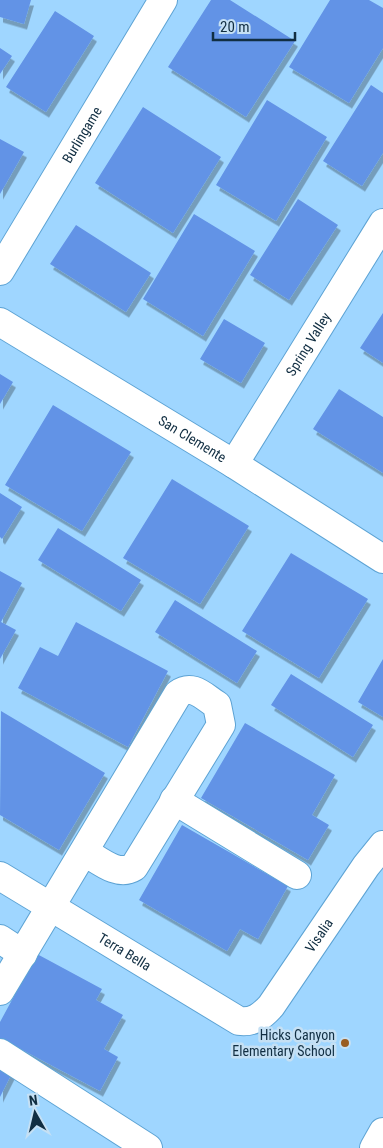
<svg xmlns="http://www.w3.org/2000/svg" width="383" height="1148" viewBox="0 0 383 1148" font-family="'Roboto Condensed',sans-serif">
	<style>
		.building { fill: #6293e6; filter: url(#shadow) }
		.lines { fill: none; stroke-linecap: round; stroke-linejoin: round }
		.minor-casing { stroke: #5da3d4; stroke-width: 30 }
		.minor { stroke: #fff; stroke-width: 28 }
		.poi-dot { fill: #995c20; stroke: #c5e0f4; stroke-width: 2 }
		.labels { text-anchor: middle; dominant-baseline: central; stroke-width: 5; stroke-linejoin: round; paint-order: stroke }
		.street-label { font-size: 14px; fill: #112e42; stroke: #c5e0f4 }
		.poi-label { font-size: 14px; fill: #112e42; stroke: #c5e0f4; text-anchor: end }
	</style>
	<defs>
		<filter id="shadow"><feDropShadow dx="3" dy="5.5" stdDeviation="0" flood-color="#0004"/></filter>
	</defs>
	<rect width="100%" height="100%" fill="#9fd6ff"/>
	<!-- building -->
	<path class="building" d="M0,0H31L24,24L0,17Z
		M211,0H230L295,41L246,117L168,67Z
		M330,0H369L383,8V48L349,103L289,67Z
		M55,11L94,36L46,112L6,87Z
		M0,48L12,56L0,74Z
		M371,85L383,93V153L362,186L323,161Z
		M267,100L327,137L276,221L216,185Z
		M143,107L221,157L173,233L95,183Z
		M0,139L24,152L0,194Z
		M298,199L338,225L289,300L250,275Z
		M194,214L255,251L203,336L143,299Z
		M76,225L151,273L126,312L50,264Z
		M383,313V363L360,348Z
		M224,319L265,343L241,383L200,359Z
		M0,374L13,382L0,404Z
		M339,389L383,417V473L313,429Z
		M53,405L131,452L82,531L5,485Z
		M172,479L249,526L200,604L123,558Z
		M0,493L22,507L2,539L0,537Z
		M58,528L141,580L121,611L38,560Z
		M291,553L368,599L319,678L242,631Z
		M0,571L22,583L1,622L16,630L0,659Z
		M175,600L257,651L237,683L155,632Z
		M76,622L168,671L128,747L18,688L40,647L58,656Z
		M383,659V717L358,702Z
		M291,674L373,725L353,757L271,705Z
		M1,711L105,773L59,850L0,815Z
		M245,723L335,775L312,815L329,825L308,860L201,798Z
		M182,825L288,886L258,939L240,929L227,951L139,900Z
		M37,954L102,989L96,1000L123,1015L104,1049L118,1057L100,1091L0,1038V1022Z
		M0,1064L13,1071L0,1097Z"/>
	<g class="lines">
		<!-- minor casing -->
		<g class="minor-casing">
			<g id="minor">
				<path id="s1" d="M0,271L163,0"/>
				<path id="s2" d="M0,322L234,464L383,559"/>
				<path id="s3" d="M234,464L383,223"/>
				<path d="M174,800L297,875"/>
				<path id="s4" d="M0,876L239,1021C253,1023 262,1016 271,1006L366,866L383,845"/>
				<path d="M0,939L23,954"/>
				<path d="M0,991L178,694C193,683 204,697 217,705L221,725L134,867C118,877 100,861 85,852"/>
				<path d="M0,1053L148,1148"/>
				<path d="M374,1148L383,1132"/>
			</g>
		</g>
		<!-- minor -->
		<use href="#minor" class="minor"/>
	</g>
	<!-- markers -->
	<circle class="poi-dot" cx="345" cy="1043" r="5"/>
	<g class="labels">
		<!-- street labels -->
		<g class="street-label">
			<text stroke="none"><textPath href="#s1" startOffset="159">Burlingame</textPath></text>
			<text stroke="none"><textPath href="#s3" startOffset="141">Spring Valley</textPath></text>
			<text stroke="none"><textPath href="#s2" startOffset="225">San Clemente</textPath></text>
			<text stroke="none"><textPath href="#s4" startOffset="402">Visalia</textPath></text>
			<text stroke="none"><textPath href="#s4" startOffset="146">Terra Bella</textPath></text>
		</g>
		<!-- poi labels -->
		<g class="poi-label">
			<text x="335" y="1035">Hicks Canyon<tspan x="335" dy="16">Elementary School</tspan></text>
		</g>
	</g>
	<!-- north arrow -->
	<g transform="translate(35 1113) rotate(352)" stroke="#c5e0f4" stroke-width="4" paint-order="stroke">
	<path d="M0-4L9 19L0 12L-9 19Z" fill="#112e42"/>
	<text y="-8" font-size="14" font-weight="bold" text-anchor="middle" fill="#112e42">N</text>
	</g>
	<!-- scale -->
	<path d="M213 32v8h82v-8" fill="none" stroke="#112e42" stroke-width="2.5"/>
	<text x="220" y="32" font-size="15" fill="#112e42" stroke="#c5e0f4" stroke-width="4" paint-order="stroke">20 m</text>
</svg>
